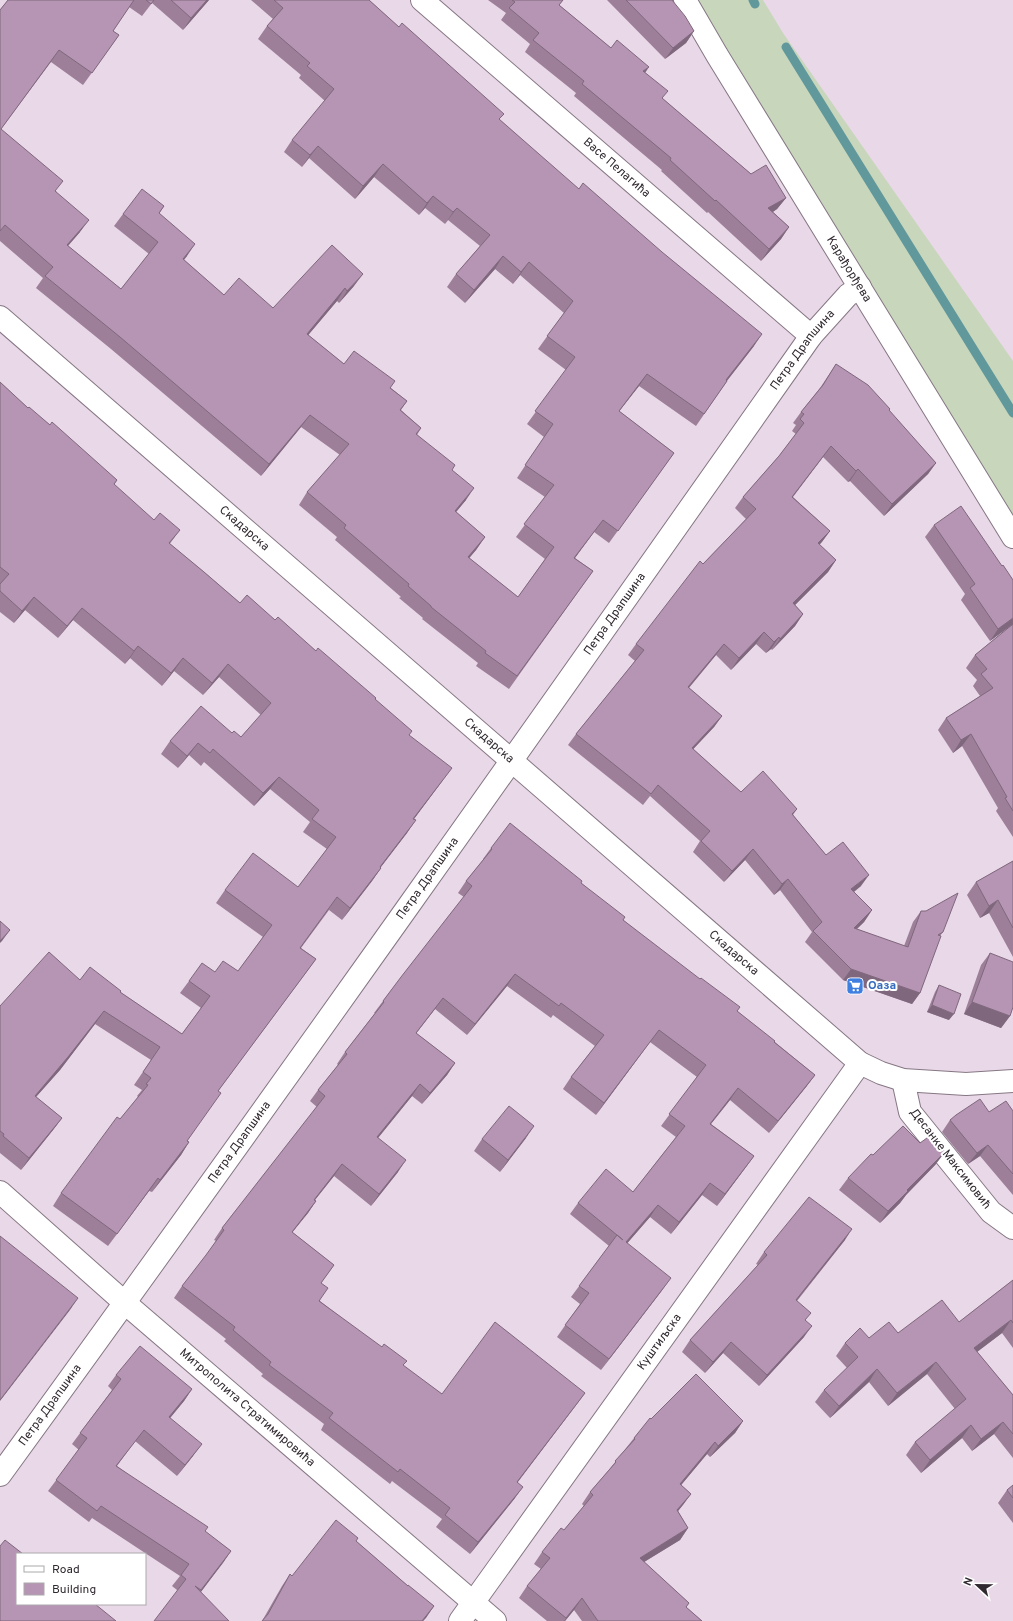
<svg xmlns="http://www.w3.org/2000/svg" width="1013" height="1621" viewBox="0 0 1013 1621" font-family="Overpass,sans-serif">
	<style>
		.grass { fill: #c8d6bc }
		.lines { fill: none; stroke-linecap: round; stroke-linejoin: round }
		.stream { stroke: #61989b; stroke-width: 9 }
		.street-casing { stroke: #867784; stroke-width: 24 }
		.street { stroke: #fff; stroke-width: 22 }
		.wall { fill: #9d7f9a }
		.shaded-wall { fill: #7f687d }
		.building { fill: #b694b3; stroke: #7f687d }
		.labels { text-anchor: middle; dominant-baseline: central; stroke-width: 4; stroke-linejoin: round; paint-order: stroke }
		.street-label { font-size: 12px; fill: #30292f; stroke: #fff }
		.shop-label { font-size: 12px; font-weight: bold; fill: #366cbe; stroke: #fff; text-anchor: start }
	</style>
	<rect width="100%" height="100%" fill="#e9d8e7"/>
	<!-- grass -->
	<path class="grass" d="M692,0H763L783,33L1013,361V541Z"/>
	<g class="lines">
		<!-- stream -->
		<path class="stream" d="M753,0L755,4
			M786,47L1013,413"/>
		<!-- street casing -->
		<g class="street-casing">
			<g id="street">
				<path id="s1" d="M422,0L811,336"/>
				<path id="s2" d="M685,0L717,55L1013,537"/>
				<path id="s3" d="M0,317L860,1063L881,1073L903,1080L966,1084L1013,1081"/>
				<path d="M903,1080L910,1112L991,1212L1013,1228"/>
				<path id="s4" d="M0,1192L125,1303L495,1621"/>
				<path id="s5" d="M0,1475C274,1098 543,717 811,336L848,295L860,287"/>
				<path id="s6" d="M460,1621L860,1063"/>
			</g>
		</g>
		<!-- street -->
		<use href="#street" class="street"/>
	</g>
	<!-- wall -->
	<path class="wall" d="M8,0H209L183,30L152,3L142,16L129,7L113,31L119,35L83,85L51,62L1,129L56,191L80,232L68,246L121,289L149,254L114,226L123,214L164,206L159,214L187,256L184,260L224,295L273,308L354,286L339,303L337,301L308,335L344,364L391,388L407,401L401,410L421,428L417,435L452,470L466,500L456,512L485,537L476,550L469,558L518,597L545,559L516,537L545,497L517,478L544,437L527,424L566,370L538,349L564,313L520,275L513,284L495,269L465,303L447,287L456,274L480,246L448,220L445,224L425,208L419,215L374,177L355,199L309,158L302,167L284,152L292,140L325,101L299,78L301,75L258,39L267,26L273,19L251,0H369L500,120L754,346L727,381L696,426L639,386L619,411L674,453L609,543L594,532L575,558L593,571L509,689L476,666L478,663L422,619L423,618L399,598L401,597L335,540L337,537L299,505L307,492L340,455L301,427L261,476L111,349L36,288L43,278L0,241V10Z
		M488,0H563L559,5L611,48L645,73L663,99L751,174L786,198L777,209L773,212L789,227L781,239L761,261L708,212L707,213L661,171L662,170L574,96L576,93L525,52L530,44L501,20L506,13Z
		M607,0H672L694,31L686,43L665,59Z
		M836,364L890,409L889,411L936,463L928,474L884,516L850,481L848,482L823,457L793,497L830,531L819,545L836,560L828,572L795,605L803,614L795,626L772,650L771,649L766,653L756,644L731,670L716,655L689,688L722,716L714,727L693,749L741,792L797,809L793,815L826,855L861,886L854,892L872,910L864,922L857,929L904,946L913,922L921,911L943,932L940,936L920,993L912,1004L843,980L805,942L812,932L780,890L774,895L745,860L724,882L693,852L700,841L650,796L643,805L568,745L576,734L635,661L628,655L636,644L703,564L746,519L735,508L743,497L779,456L796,434L792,431L796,425L793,423L801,412L820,388Z
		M0,382L28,408L50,425L117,480L114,485L170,544L204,572L240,603L275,620L316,651L375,700L409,735L443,780L414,819L407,833L380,868H381L372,881L342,920L329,910L301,948L316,959L218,1091L187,1141L189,1142L181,1155L152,1192L149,1191L108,1246L53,1206L61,1193L138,1097L137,1096L142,1090L134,1085L151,1060L95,1024L60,1070L36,1097L62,1118L53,1130L21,1170L0,1153V1006L80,980L120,992L182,1034L201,1008L180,993L189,981L215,972L238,971L263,937L216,903L225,890L298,887L327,849L303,832L310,822L270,789L254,806L204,762L201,766L189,755L178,768L161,754L170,741L232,733L241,737L261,715L219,677L203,695L174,671L162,686L130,658L125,664L73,620L58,638L25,610L14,623L0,612Z
		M934,525L1002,566L1013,580V837L996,811L998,808L962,746L953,753L938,730L946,718L980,696L973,686L977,680L966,668L975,655L1013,624L990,641L961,600L965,594L925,537Z
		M491,848L581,883L623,920L737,1011L815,1075L806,1087L769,1133L730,1100L711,1124L754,1156L717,1206L702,1195L671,1234L650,1217L627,1243L663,1289L601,1370L557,1337L580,1304L571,1297L609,1246L570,1214L578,1203L633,1192L676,1137L661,1126L697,1077L650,1042L596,1115L563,1089L571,1077L595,1046L553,1015L551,1018L507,986L467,1035L435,1009L416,1033L455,1063L447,1075L422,1104L412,1096L378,1138L398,1172L371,1206L334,1176L315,1200L316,1201L308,1213L292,1232L334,1265L321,1283L320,1301L403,1366L442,1394L585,1393L518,1482L515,1498L470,1554L436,1527L442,1519L392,1481L390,1484L321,1430L324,1424L261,1376L263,1374L224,1341L226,1339L174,1298L182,1286L205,1258L216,1241L214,1240L222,1228L317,1107L310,1101L318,1090L338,1065L337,1064L345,1052L375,1013H374L383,1001L464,897L458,893L466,881L483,860V859Z
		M1013,861V957L989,913L980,918L967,895L976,882Z
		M990,953L1010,1016L1001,1028L964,1014L981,965Z
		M939,985L949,1020L927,1012L935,992Z
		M1013,1111V1195L980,1156L968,1164L942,1132L950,1120L989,1112Z
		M526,1138L500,1172L474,1151L482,1139Z
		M873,1155L936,1164L906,1195L900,1203L880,1223L839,1190L848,1178Z
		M845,1240L797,1301L806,1321L804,1337L759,1386L723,1353L705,1373L682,1352L690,1340L758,1265L756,1264L764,1252Z
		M1013,1280V1348L1002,1333L977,1352L1013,1395V1458L994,1434L972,1451L962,1438L921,1473L906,1455L915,1442L955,1409L927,1374L888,1406L869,1382L830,1418L815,1402L824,1390L847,1368L836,1356L845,1343L869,1338L959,1322Z
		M116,1375L192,1389L184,1401L170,1418L193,1456L177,1476L135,1441L117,1466L231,1551L201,1592L177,1590L172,1586L180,1576L92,1518L89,1522L48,1491L79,1450L72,1444L112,1390L108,1386Z
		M651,1419L743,1421L735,1433L710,1457L707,1454L681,1485L691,1494L678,1511L688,1528L680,1540L644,1562L689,1603L686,1607L702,1621H582L574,1610L565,1621H547L519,1598L527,1586L541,1569L534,1564L542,1552L564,1530L584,1506L582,1504L590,1492L608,1471L634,1438Z
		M1013,1485V1523L998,1503L1007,1490Z
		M356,1541L408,1586L434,1606L423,1621H262L282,1586L290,1574L292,1576Z"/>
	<!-- shaded-wall -->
	<path class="shaded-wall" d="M207,0H209L183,30L191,18Z
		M694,31L686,43L665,59L673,48Z
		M649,67L641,79L643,71Z
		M318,146L309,158L302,167L310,155Z
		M383,164L374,177L355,199L363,186Z
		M433,196L425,208L419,215L427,203Z
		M786,198L777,209L760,220L768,208Z
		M457,208L445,224L453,212Z
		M89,220L80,232L58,257L67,245Z
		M789,227L781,239L761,261L769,249Z
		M195,244L187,256L174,271L183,259Z
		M503,256L495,269L465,303L474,290Z
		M529,262L520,275L513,284L521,272Z
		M363,274L354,286L339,303L347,291Z
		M345,288L337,301L299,346L307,334Z
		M762,334L754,346L718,392L726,380Z
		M647,374L639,386L610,423L619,411Z
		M310,415L301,427L261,476L269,464Z
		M831,446L823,457L784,508L792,497Z
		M936,463L928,474L884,516L892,504Z
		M858,469L850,481L848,482L856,471Z
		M474,488L466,500L446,524L455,511Z
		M603,520L594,532L566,570L574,558Z
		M180,530L171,542L161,555L169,543Z
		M830,531L822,542L810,555L818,543Z
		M485,537L476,550L460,569L468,557Z
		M836,560L828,572L785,615L793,603Z
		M34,597L25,610L14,623L22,611Z
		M82,608L73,620L58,638L67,626Z
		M803,614L795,626L772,650L780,639Z
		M1013,618V624L990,641L998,629Z
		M764,632L756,644L731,670L739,658Z
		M779,637L771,649L766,653L774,642Z
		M724,644L716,655L680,698L688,687Z
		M138,646L130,658L125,664L134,651Z
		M183,658L174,671L162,686L171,673Z
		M228,664L219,677L203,695L212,683Z
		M722,716L714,727L684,759L692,748Z
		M971,734L962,746L953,753L961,740Z
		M198,743L189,755L178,768L187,756Z
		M452,768L443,780L405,831L413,819Z
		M279,777L270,789L254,806L263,793Z
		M416,820L407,833L371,880L380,867Z
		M753,849L745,860L724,882L732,871Z
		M381,868L372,881L342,920L350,908Z
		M869,875L861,886L843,900L851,889Z
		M788,879L780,890L774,895L782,884Z
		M998,900L989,913L980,918L989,906Z
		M872,910L864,922L846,939L854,928Z
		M10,930L2,941L0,943V941Z
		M316,959L307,971L209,1103L218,1091Z
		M851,969L920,993L912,1004L843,980Z
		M515,974L507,986L467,1035L475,1024Z
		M443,998L435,1009L408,1044L416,1033Z
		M972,1002L1010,1016L1001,1028L964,1014Z
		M932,1005L954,1014L949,1020L927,1012Z
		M104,1011L95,1024L60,1070L26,1108L35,1096Z
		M659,1030L650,1042L596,1115L604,1103Z
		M455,1063L447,1075L422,1104L430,1093Z
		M815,1075L806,1087L769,1133L778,1121Z
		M420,1084L412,1096L369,1149L377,1137Z
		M738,1088L730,1100L702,1135L710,1124Z
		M62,1118L53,1130L21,1170L29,1158Z
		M534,1126L526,1138L500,1172L508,1160Z
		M189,1142L181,1155L152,1192L160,1180Z
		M988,1145L980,1156L968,1164L977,1153Z
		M945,1152L936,1164L906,1195L900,1203L880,1223L888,1211L907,1190Z
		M754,1156L746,1167L717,1206L725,1194Z
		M406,1160L398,1172L371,1206L379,1194Z
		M342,1164L334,1176L306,1211L314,1200Z
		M158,1178L149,1191L108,1246L117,1234Z
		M710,1183L702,1195L671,1234L679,1222Z
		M316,1201L308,1213L283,1244L292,1232Z
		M658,1205L650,1217L618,1254L626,1242Z
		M852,1229L845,1240L788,1311L796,1300Z
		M671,1278L663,1289L601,1370L609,1359Z
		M78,1298L70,1310L0,1401V1400Z
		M1011,1320L1002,1333L965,1361L974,1348Z
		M812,1326L804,1337L759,1386L767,1375Z
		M731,1342L723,1353L705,1373L713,1362Z
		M936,1362L927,1374L888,1406L897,1393Z
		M877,1369L869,1382L830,1418L839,1406Z
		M192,1389L184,1401L161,1429L169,1417Z
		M585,1393L577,1404L509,1493L517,1482Z
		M743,1421L735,1433L710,1457L718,1446Z
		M1003,1422L994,1434L972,1451L981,1439Z
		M971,1425L962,1438L921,1473L930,1460Z
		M715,1442L707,1454L672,1496L680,1484Z
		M202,1444L193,1456L177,1476L185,1465Z
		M523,1487L515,1498L470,1554L478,1542Z
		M691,1494L683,1505L669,1522L677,1510Z
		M688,1528L680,1540L631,1570L640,1558Z
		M231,1551L223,1563L193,1602L201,1590Z
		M582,1598L574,1610L565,1621H564Z
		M434,1606L426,1618L423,1621H422Z"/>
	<!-- building -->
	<path class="building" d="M8,0H134L113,31L119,35L92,73L59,50L1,129L63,181L55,191L89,220L67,245L121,289L158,242L123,214L142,189L164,206L159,213L195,244L183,259L224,295L239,278L273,308L332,245L363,274L347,291L345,288L307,334L344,364L354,351L395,381L390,388L407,401L400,410L421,428L416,434L455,465L452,470L474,488L455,511L485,537L468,557L518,597L554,547L524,524L554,485L525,465L553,424L535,411L575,357L547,336L573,301L529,262L521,272L503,256L474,290L456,274L490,235L457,208L453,212L433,196L427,203L383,164L363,186L318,146L310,155L292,140L334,89L307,66L310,63L267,26L283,8L274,0H369L399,27L402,23L504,114L499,119L579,189L583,183L662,252L762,334L726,380L727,381L704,414L647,374L619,411L674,453L618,531L603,520L574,558L593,571L517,676L485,653L486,651L431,607V606L408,586L409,584L344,528L346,525L307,492L349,444L310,415L269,464L120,337L45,276L53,267L5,225L0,231V10Z
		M146,0H154L151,4Z
		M171,0H207L191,18Z
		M512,0H563L559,5L611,48L617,40L649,67L643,71L668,91L662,98L751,174L766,165L786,198L768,208L789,227L769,249L716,200L715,201L670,160L671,158L582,84L584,81L533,40L539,33L509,8L515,2Z
		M626,0H672L685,16L694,31L673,48Z
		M836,364L868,385L890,409L889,410L936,463L892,504L858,469L856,471L831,446L792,497L830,531L818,543L836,560L793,603L803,614L780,639L779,637L774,642L764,632L739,658L724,644L688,687L722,716L692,748L741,792L763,771L797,809L792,814L826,855L843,842L869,875L851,889L872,910L854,928L908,947L921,911H926L958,893L943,932L938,935L941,936L920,993L851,969L813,931L822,922L788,879L782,884L753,849L732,871L701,841L710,831L658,785L651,794L576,734L644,650L636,644L700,561L703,564L756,509L743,497L779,456L804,423L800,419L804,414L801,412L823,385Z
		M0,382L28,408L29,407L50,425L52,422L117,480L114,484L154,520L160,513L180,530L169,543L204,572L240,603L247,595L275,620L278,617L316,651L318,648L376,698L375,699L412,731L409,735L452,768L413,819L416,820L380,867L381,868L350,908L337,897L300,948L316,959L218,1091L221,1093L187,1141L189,1142L160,1180L158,1178L117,1234L61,1193L117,1117L120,1119L148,1085L146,1084L151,1078L143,1072L160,1047L104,1011L68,1057L35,1096L62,1118L29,1158L3,1136L4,1134L0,1131V1006L49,952L80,980L90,967L121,991L120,992L182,1034L210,996L189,981L202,963L215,972L223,961L238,971L272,925L225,890L253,853L298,887L336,837L312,819L319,810L279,777L263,793L213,749L210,753L198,743L187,756L170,741L201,706L232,733L234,731L241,737L271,703L228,664L212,683L183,658L171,673L138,646L134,651L82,608L67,626L34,597L22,611L0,591V584L9,574L0,567Z
		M961,506L1002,566L1003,565L1013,580V618L998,629L970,588L975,584L934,525Z
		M1013,624V811L1005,798L1007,797L971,734L961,740L946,718L993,688L981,674L987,669L975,655Z
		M510,823L582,881L581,883L625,917L623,920L700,979L701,978L740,1007L737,1011L775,1041L774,1042L815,1075L778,1121L738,1088L710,1124L754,1156L725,1194L710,1183L679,1222L658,1205L626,1242L671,1278L609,1359L565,1325L589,1293L579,1286L617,1235L623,1240L578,1203L606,1169L633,1192L685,1126L669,1114L706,1065L659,1030L604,1103L571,1077L604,1035L561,1003L559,1006L515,974L475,1024L443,998L416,1033L455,1063L430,1093L420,1084L377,1137L406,1160L379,1194L342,1164L314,1200L316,1201L292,1232L334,1265L321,1283L328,1288L319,1301L382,1347L384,1344L407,1361L403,1365L442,1394L495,1322L585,1393L517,1482L523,1487L478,1542L445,1515L450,1508L400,1469L398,1472L329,1418L333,1413L269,1365L271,1362L233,1330L235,1327L182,1286L206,1255L224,1230L222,1228L325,1096L318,1090L347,1054L345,1052L384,1002L383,1001L401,977L472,886L466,881L492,849L491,848Z
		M1013,861V928L998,900L989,906L976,882Z
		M0,921L10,930L0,941Z
		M990,953L1013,962V1007L1010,1016L972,1002Z
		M939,985L961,994L954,1014L932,1005Z
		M980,1099L989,1112L1006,1101L1013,1111V1174L988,1145L977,1153L950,1120L956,1115Z
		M509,1106L534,1126L508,1160L482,1139Z
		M903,1126L920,1143L931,1135L945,1152L907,1190L908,1191L888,1211L848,1178L871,1154L873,1155Z
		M809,1197L852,1229L796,1300L811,1313L805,1320L812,1326L767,1375L731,1342L713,1362L690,1340L767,1255L764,1252Z
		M0,1236L78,1298L0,1400Z
		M1013,1280V1323L1011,1320L974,1348L1013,1395V1434L1003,1422L981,1439L971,1425L930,1460L915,1442L966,1399L936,1362L897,1393L877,1369L839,1406L824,1390L858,1357L845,1343L860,1328L869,1338L889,1322L898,1333L942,1300L959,1322Z
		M140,1346L192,1389L169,1417L202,1444L185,1465L144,1430L116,1466L208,1527L205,1531L231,1551L201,1590L195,1586L229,1621H154L186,1579L181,1575L189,1564L101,1506L97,1511L56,1480L87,1438L80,1433L121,1379L116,1375Z
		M696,1374L743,1421L718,1446L715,1442L680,1484L691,1494L677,1510L688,1528L640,1558L689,1603L686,1607L702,1621H598L582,1598L566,1618L527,1586L550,1558L542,1552L561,1528L564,1530L593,1495L590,1492L616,1462L615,1461L635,1439L634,1438L650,1418L651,1419Z
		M1013,1485V1498L1007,1490Z
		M336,1520L358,1538L356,1541L408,1586V1585L434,1606L422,1621H262L268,1614L290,1574L292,1576Z
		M5,1540L23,1554H17V1604H95L116,1621H0V1546Z"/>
	<!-- icons -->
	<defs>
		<g id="supermarket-square" transform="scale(0.9)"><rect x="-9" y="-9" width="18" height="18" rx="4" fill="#3f7fe0" stroke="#fff"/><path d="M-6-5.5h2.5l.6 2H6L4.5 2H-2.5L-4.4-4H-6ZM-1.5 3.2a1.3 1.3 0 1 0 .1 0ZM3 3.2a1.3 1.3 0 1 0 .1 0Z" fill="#fff"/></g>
	</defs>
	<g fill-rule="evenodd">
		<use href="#supermarket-square" x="855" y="986"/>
	</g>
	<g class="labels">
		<!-- street labels -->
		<g class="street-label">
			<text stroke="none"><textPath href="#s1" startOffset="257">Васе Пелагића</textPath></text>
			<text stroke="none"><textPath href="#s2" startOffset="315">Карађорђева</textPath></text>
			<text stroke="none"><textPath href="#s5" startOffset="1382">Петра Драпшина</textPath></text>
			<text stroke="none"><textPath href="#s3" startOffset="323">Скадарска</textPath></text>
			<text stroke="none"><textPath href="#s5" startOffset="1058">Петра Драпшина</textPath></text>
			<text stroke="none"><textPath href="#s3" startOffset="647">Скадарска</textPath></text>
			<text stroke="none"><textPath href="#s5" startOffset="734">Петра Драпшина</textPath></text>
			<text stroke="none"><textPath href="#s3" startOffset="971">Скадарска</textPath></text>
			<text stroke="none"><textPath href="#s5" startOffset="410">Петра Драпшина</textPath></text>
			<text transform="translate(950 1159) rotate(52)">Десанке Максимовић</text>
			<text stroke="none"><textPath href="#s6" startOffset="343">Куштиљска</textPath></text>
			<text stroke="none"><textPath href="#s5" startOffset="86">Петра Драпшина</textPath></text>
			<text stroke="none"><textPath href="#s4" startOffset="328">Митрополита Стратимировића</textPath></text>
		</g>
		<!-- shop labels -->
		<g class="shop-label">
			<text x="868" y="986">Оаза</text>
		</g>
	</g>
	<!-- legend -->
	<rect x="16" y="1553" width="130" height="52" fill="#ffffff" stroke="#aca9ac"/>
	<rect x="24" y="1566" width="20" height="6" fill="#ffffff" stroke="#aca9ac"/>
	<text x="52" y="1573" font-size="12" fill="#30292f">Road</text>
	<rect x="24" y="1583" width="20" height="12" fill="#b694b3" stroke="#aca9ac"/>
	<text x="52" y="1593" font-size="12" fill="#30292f">Building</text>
	<!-- north arrow -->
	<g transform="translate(977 1585) rotate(292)" stroke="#ffffff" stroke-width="3" paint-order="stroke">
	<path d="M0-3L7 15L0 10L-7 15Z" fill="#30292f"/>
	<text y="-6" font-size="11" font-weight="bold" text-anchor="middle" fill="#30292f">N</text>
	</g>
</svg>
